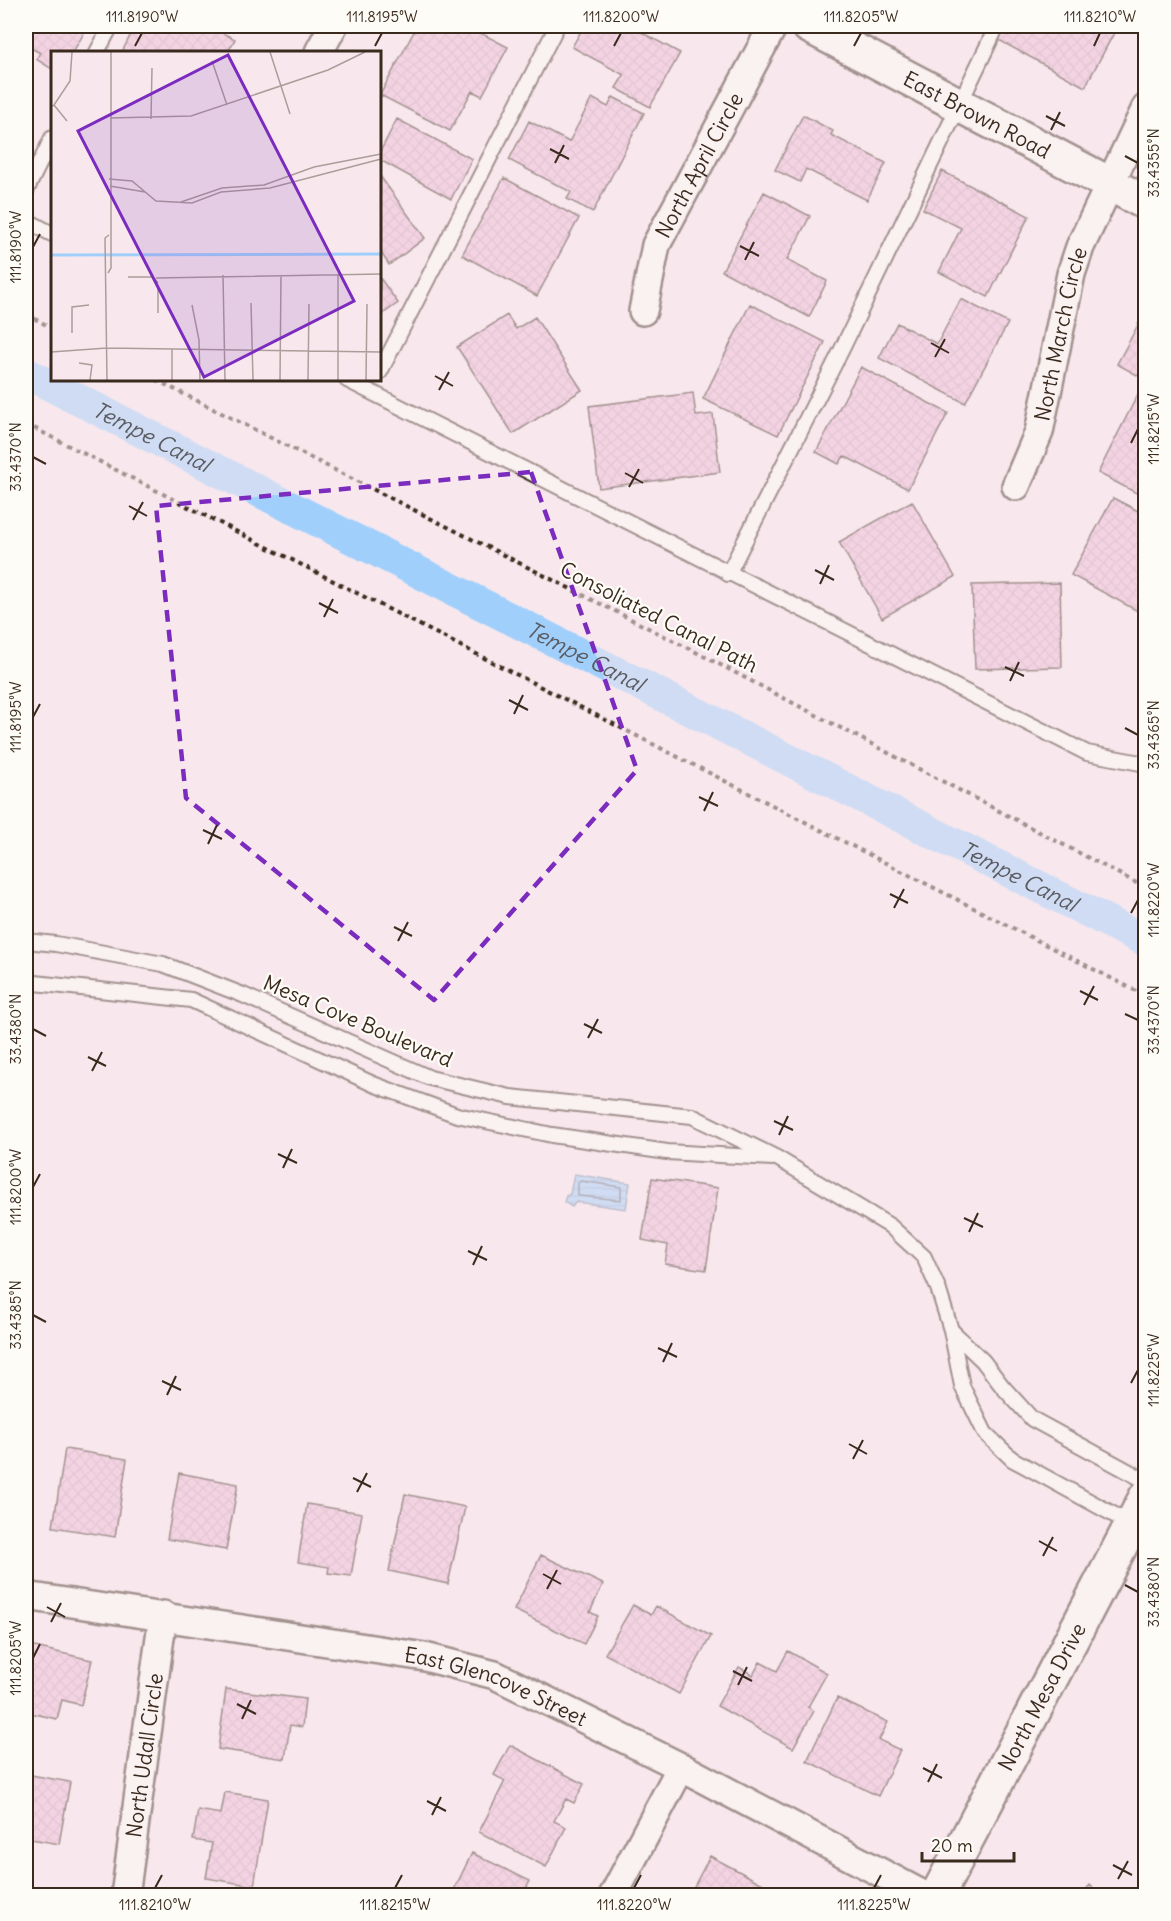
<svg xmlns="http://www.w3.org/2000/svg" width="1171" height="1921" viewBox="0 0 1171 1921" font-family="Delius,sans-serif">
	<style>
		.water { fill: url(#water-rules); stroke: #788da3; stroke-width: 1.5 }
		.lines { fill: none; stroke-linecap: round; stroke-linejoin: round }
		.shore { stroke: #646c77; stroke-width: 1.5 }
		.canal { stroke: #a1cffc; stroke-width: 32 }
		.building { fill: url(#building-cross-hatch); stroke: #3b2a1e; stroke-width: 1.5 }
		.lane-casing { stroke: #3b2a1e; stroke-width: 18 }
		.street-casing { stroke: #3b2a1e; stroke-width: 32 }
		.secondary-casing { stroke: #3b2a1e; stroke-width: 38 }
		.path { stroke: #3b2a1e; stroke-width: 4; stroke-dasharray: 4.5 4.5; stroke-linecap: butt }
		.lane { stroke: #fdfcf7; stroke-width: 14 }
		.street { stroke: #fdfcf7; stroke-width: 27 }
		.secondary { stroke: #fdfcf7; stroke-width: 33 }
		.marked { fill: none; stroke: #7b2cbf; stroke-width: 4.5; stroke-dasharray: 12 8; stroke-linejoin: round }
		.ticks { fill: none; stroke: #3b2a1e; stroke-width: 2 }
		.labels { text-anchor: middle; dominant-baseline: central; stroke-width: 4.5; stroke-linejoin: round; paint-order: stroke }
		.street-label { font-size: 21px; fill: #3b2a1e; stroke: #fdfcf7 }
		.water-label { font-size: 22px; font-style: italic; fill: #5a5c61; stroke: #fdfcf7 }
		.inset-river { fill: none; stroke: #a1cffc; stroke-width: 3 }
		.inset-road { fill: none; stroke: #ac9c9a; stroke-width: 1.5 }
		.view { fill: #7b2cbf; fill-opacity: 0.15; stroke: #7b2cbf; stroke-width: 3 }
		.inset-edge { fill: none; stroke: #3b2a1e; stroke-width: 3 }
		.neatline { fill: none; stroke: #3b2a1e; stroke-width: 2 }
		.ticks-label { font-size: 15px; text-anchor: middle; fill: #3b2a1e }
	</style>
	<defs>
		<pattern id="water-rules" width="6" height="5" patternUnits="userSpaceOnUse" patternTransform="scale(1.5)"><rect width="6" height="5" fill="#a1cffc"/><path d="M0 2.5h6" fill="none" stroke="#8cb2d8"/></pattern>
		<pattern id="building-cross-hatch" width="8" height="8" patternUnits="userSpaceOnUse" patternTransform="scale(1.5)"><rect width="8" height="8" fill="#eebad6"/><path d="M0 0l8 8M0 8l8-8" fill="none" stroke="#cda0b7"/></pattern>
	</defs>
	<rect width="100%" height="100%" fill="#f8e8ed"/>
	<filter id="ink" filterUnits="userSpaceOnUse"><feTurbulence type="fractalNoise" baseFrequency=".0167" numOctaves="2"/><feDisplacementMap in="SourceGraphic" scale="12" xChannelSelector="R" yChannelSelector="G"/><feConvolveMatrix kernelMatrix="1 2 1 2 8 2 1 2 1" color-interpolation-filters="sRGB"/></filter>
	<g filter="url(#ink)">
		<!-- water -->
		<path class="water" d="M574,1174L630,1183L626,1209L576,1202L572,1207L564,1202L566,1196L570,1194Z"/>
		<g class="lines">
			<!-- shore -->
			<path class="shore" d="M581,1181L621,1187V1200L578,1196V1183Z"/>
			<!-- canal -->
			<path class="canal" id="s1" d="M26,373L1146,941"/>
		</g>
		<!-- building -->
		<path class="building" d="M26,26H88L73,52H52V69L36,59L40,53L26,45Z
			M135,26H208L235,39L228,52H122Z
			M417,26H467L508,47L482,96L472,91L450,131L380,95Z
			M584,26H630L680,53L650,107L616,88L624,75L572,47Z
			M1004,26H1104L1115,31L1085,87L997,39Z
			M613,97L644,113L593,212L567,199L571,192L509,160L529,121L569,142L592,98L608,107Z
			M803,115L833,131L831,135L886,163L867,200L806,169L800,182L775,170Z
			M397,119L472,159L451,199L380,160V152Z
			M942,171L1029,216L988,297L939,272L961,228L923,209Z
			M380,176L425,238L389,265L380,251Z
			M504,178L579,218L537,296L462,255Z
			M764,192L810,216L787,260L827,281L809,317L722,271Z
			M380,278L398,303L380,316Z
			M961,299L1008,323L965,403L879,358L897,323L937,344Z
			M750,304L825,342L778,435L703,399Z
			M1146,310V380L1117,364Z
			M507,315L516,329L535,317L582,390L513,434L457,347Z
			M861,367L948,413L908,489L844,456L839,464L816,452Z
			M1139,392L1146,396V498L1098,473Z
			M693,393L696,416L713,414L720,472L599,488L589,406Z
			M1113,498L1146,515L1145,615L1071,575Z
			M912,501L955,577L882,618L839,542Z
			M1060,583L1062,667L975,669L972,585Z
			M652,1178L718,1188L706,1270L665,1264L668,1245L642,1240Z
			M65,1449L127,1459L115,1537L53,1527Z
			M179,1473L238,1484L226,1550L167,1539Z
			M405,1494L465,1507L448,1584L389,1571Z
			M307,1504L362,1513L351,1576L328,1573L329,1567L298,1562Z
			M541,1555L603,1584L590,1612L598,1616L584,1644L514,1610Z
			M633,1605L651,1615L656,1606L711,1636L679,1694L605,1654Z
			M26,1645L92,1660L81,1705L62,1700L57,1719L26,1712Z
			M788,1651L827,1673L808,1707L814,1711L793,1748L717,1706L739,1667L753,1675L760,1662L777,1671Z
			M226,1689L305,1699L302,1727L290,1725L285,1759L218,1749Z
			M837,1698L888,1722L879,1740L900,1750L878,1796L807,1761Z
			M510,1745L584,1784L574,1803L566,1799L554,1821L566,1827L546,1867L479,1832L505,1781L494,1775Z
			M26,1774L70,1782L59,1844L26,1838Z
			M225,1792L268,1799L254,1886L206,1878L212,1843L193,1840L198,1810L221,1814Z
			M472,1853L530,1881L522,1896H451Z
			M710,1856L765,1885L759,1896H689Z
			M1090,1885L1101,1896H1080Z"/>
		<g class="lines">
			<!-- lane casing -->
			<g class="lane-casing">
				<path id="lane" d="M97,52L111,26
					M26,191L52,138
					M26,220L52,234
					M380,372L557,26
					M347,380L1087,753L1146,764
					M728,574L843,347L997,26
					M26,941L56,944L163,964L243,995L430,1078L510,1097L692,1116L777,1158L890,1226L924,1257L938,1288L951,1330L962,1386L985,1433L1012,1459L1131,1524
					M26,982L191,1000L373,1084L457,1115L552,1135L667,1152L772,1158
					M951,1330L983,1361L1002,1386L1032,1419L1146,1481"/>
			</g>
			<!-- street casing -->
			<g class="street-casing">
				<g id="street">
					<path d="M319,52L333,26"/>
					<path id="s2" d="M643,311L656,245L773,26"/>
					<path id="s3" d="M1016,486L1039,432L1071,274L1080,247L1146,108"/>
					<path id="s4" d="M26,1596L425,1657L495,1675L681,1767L925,1896"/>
					<path id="s5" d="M125,1896L163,1615"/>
					<path d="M613,1896L681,1767"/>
				</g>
			</g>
			<!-- secondary casing -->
			<g class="secondary-casing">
				<g id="secondary">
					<path id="s6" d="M809,26L1146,203"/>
					<path id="s7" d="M937,1896L1146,1497"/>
				</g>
			</g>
			<!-- path -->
			<path class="path" d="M26,314L52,328
				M156,380L692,650L1146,888
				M26,424L1146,996"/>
			<!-- lane -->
			<use href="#lane" class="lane"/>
			<!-- street -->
			<use href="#street" class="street"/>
			<!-- secondary -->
			<use href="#secondary" class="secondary"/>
		</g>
	</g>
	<!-- marked area -->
	<path d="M0 0H1171V1921H0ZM531,472L637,770L434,1000L186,798L156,506Z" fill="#f8e8ed" fill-opacity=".55" fill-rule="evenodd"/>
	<path class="marked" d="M531,472L637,770L434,1000L186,798L156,506Z"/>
	<!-- ticks -->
	<path class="ticks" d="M135,46L142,33M375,46L382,33M614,46L621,33M854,46L861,33M1094,46L1100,33M1046,116L1065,126M1051,130L1060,112M550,149L569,159M1125,156L1138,163M555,163L564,145M740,246L759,256M33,247L40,234M745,260L754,242M931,343L949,353M935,357L945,339M435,376L453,386M439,390L449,372M1131,443L1138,429M33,457L46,464M625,473L643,483M629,487L639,469M129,506L147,516M133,520L143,502M815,570L834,580M820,584L829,565M319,603L338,613M324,617L333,599M1005,667L1024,676M1010,681L1019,662M509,700L528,710M514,714L523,695M33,717L40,704M1125,728L1138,735M699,797L718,806M704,811L713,792M203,830L222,839M208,844L217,825M890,894L908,903M894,908L904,889M1131,913L1138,900M394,927L412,936M398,941L408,922M1080,991L1098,1000M1084,1005L1094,986M1125,1014L1138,1020M584,1024L602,1033M33,1029L46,1036M588,1038L598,1019M88,1057L106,1066M92,1071L102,1052M774,1121L793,1130M779,1135L788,1116M278,1154L297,1163M283,1168L292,1149M33,1187L40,1174M964,1218L983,1227M969,1232L978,1213M468,1251L487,1260M473,1265L482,1246M33,1315L46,1322M658,1348L677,1357M663,1362L672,1343M162,1381L181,1390M1131,1383L1138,1370M167,1395L176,1376M849,1444L867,1454M853,1459L863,1440M353,1478L371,1487M357,1492L367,1473M1039,1541L1057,1551M1043,1556L1053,1537M543,1574L561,1584M1125,1585L1138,1592M547,1589L557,1570M47,1607L65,1617M51,1622L61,1603M33,1658L40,1644M733,1671L752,1681M738,1685L747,1667M237,1704L256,1714M242,1719L251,1700M923,1768L942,1778M928,1782L937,1764M427,1801L446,1811M432,1815L441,1797M1113,1865L1132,1875M1118,1879L1128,1861M155,1888L162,1875M395,1888L402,1875M634,1888L641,1875M874,1888L881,1875"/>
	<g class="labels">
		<!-- street labels -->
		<g class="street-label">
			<text stroke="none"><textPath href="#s6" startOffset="190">East Brown Road</textPath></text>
			<text stroke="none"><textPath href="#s2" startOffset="158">North April Circle</textPath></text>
			<text stroke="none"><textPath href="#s3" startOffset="159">North March Circle</textPath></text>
			<text transform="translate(659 617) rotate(27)">Consoliated Canal Path</text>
			<text transform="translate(358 1021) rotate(23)">Mesa Cove Boulevard</text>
			<text stroke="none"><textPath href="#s4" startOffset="480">East Glencove Street</textPath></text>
			<text stroke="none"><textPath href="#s7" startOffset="225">North Mesa Drive</textPath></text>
			<text stroke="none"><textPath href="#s5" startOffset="142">North Udall Circle</textPath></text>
		</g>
		<!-- water labels -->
		<g class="water-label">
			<text stroke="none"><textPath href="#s1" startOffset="141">Tempe Canal</textPath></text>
			<text stroke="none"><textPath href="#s1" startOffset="627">Tempe Canal</textPath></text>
			<text stroke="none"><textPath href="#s1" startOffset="1113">Tempe Canal</textPath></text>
		</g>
	</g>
	<!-- overview -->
	<g transform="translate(51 51)">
		<rect width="330" height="330" fill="#f8e8ed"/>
		<path class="inset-river" d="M0,204L330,203"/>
		<path class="inset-road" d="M219,1L239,63M161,10L176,54M3,54L19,30L21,1M0,56L3,54L16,70M59,67L140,65L277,19L314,1M100,68L101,17M58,128L81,130L105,150L141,152L170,141L219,137L330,108M59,135L94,141M130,151L171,137L213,134L263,116L330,103M57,222L60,217V1M172,224L174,329M77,226H102L107,232M105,227L330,223M200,252L202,329M141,254L148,289L149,329M107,262V238M21,282V256L38,254M0,301L56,297L330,301M28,312L41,314L39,329M56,329L54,187L58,184M121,329V298M229,329L230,224M257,329L258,253M287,329V223M315,329L316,253"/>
		<path class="view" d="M177,4L303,250L153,326L27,80Z"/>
		<rect width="330" height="330" class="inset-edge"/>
	</g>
	<!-- margin -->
	<rect width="1171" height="1921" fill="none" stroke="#fdfcf7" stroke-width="66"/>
	<!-- scale -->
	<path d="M922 1852v9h92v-9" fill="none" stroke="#3b2a1e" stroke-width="3"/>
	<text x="931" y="1852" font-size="18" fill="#3b2a1e" stroke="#fdfcf7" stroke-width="4.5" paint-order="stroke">20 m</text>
	<rect x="33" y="33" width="1105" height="1855" class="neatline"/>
	<g class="ticks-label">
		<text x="142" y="22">111.8190°W</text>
		<text x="382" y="22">111.8195°W</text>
		<text x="621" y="22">111.8200°W</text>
		<text x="861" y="22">111.8205°W</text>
		<text x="1100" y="22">111.8210°W</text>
		<text transform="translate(1154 163) rotate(-90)" y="5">33.4355°N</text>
		<text transform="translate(16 247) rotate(-90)" y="5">111.8190°W</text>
		<text transform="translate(1154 429) rotate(-90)" y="5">111.8215°W</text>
		<text transform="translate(16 457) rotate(-90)" y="5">33.4370°N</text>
		<text transform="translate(16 717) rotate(-90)" y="5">111.8195°W</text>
		<text transform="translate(1154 735) rotate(-90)" y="5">33.4365°N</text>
		<text transform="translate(1154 900) rotate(-90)" y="5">111.8220°W</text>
		<text transform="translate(1154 1020) rotate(-90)" y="5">33.4370°N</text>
		<text transform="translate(16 1029) rotate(-90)" y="5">33.4380°N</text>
		<text transform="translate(16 1187) rotate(-90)" y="5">111.8200°W</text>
		<text transform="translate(16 1315) rotate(-90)" y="5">33.4385°N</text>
		<text transform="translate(1154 1370) rotate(-90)" y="5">111.8225°W</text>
		<text transform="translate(1154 1592) rotate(-90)" y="5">33.4380°N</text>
		<text transform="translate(16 1658) rotate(-90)" y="5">111.8205°W</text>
		<text x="155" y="1910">111.8210°W</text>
		<text x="395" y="1910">111.8215°W</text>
		<text x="634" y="1910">111.8220°W</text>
		<text x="874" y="1910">111.8225°W</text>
	</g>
</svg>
